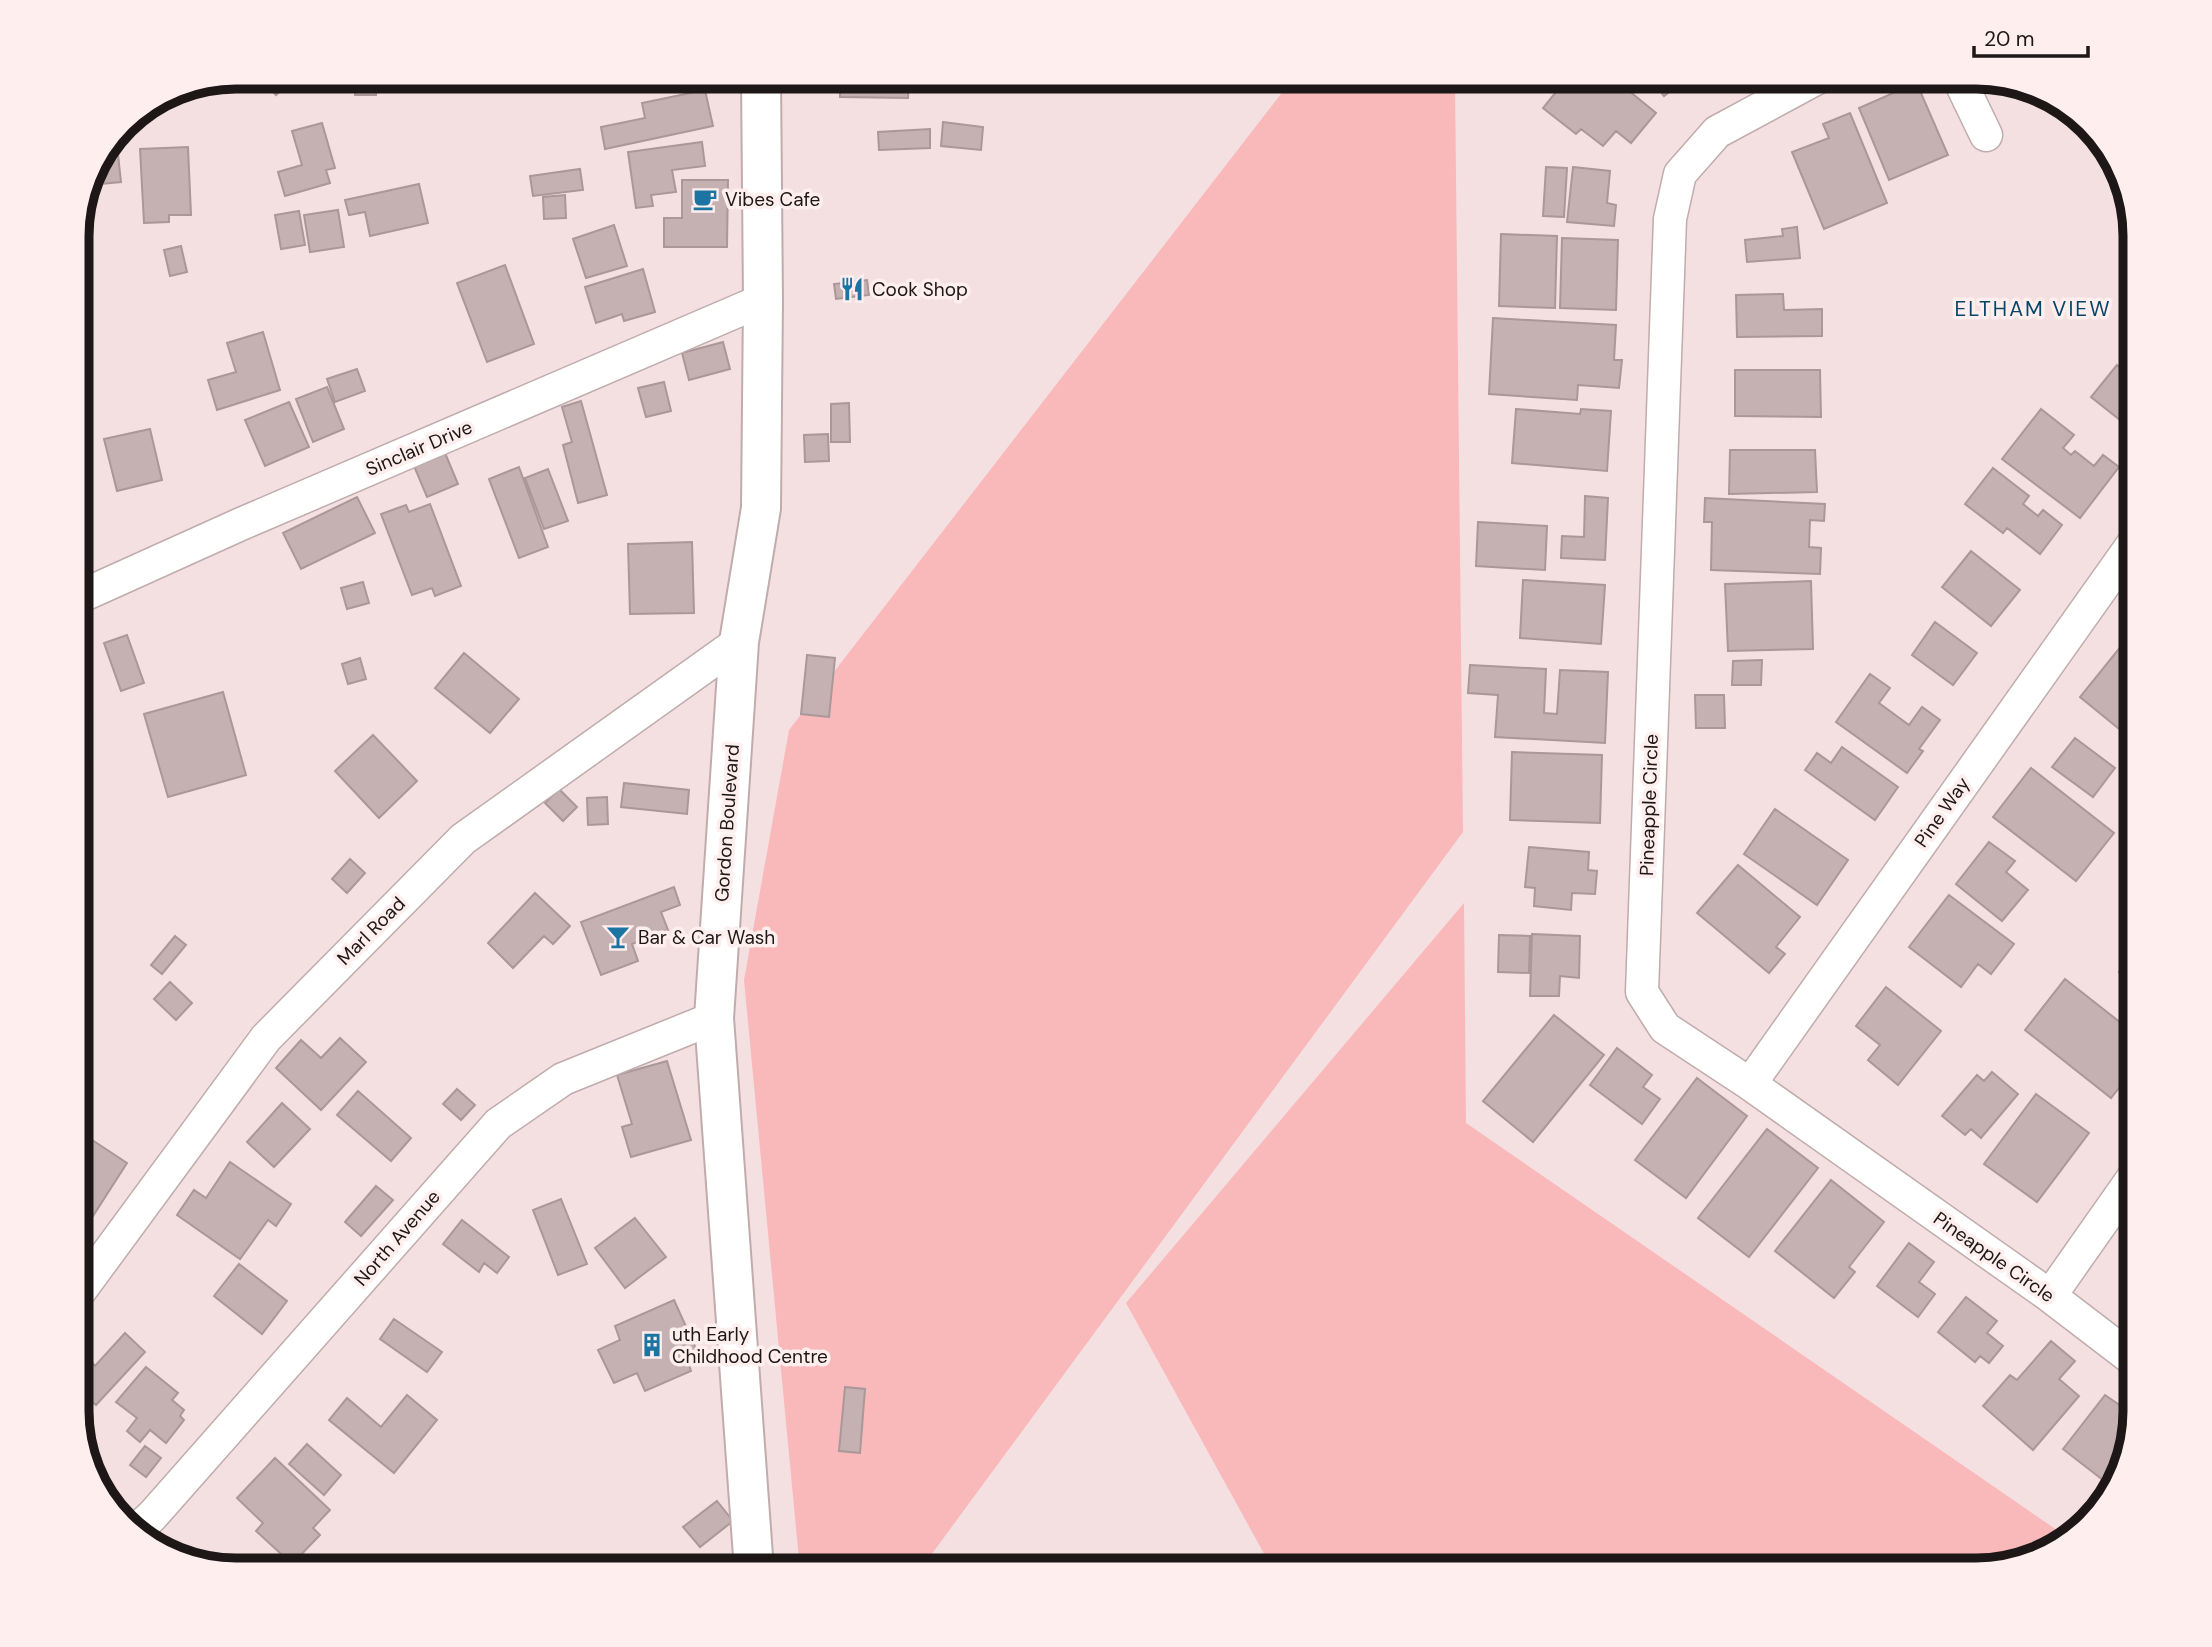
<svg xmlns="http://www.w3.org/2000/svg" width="2212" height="1647" viewBox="0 0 2212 1647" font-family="'DM Sans',sans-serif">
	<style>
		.green { fill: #f9b9bb }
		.building { fill: #c5b1b2; stroke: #aa9798; stroke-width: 2 }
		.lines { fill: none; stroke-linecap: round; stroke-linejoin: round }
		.minor-casing { stroke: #c0acac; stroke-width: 35 }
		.tertiary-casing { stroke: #c0acac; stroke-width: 42 }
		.minor { stroke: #fff; stroke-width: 32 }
		.tertiary { stroke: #fff; stroke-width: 38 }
		.labels { text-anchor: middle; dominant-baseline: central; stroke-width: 7; stroke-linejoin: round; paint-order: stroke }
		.poi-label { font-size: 19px; fill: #1e1717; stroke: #fee; text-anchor: start }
		.street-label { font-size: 19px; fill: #1e1717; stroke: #fee }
		.neighbourhood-label { font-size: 21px; letter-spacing: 2px; fill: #074667; stroke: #fee }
		.rim { fill: none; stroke: #1e1717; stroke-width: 9 }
	</style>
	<rect width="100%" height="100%" fill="#f4e0e0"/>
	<!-- green -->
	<path class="green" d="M1294,77H1449L1455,82L1463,832L920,1570H800L744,980L789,730Z
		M1464,903L1466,1123L2067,1537L2047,1553L1976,1570H1273L1126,1303Z"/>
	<!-- building -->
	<path class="building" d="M259,77H296L276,95Z
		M840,77H909L908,98L840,97Z
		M1568,77H1612L1656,113L1631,143L1616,131L1603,146L1581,129L1576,134L1543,108Z
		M1649,77H1689L1664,96Z
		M1908,77H1914L1948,155L1889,180L1859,108L1898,91L1895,83Z
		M355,78L376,79V95H355Z
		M228,79V90L200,89V84Z
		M705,90L713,126L605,149L601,127L645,118L642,103Z
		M1850,113L1887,203L1824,229L1792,152L1829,138L1823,124Z
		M943,122L983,127L981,150L941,146Z
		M322,123L335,168L326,170L330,183L285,196L278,172L302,165L292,131Z
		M930,129V148L879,150L878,132Z
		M116,136L121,182L88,185L93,166Z
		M702,142L705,166L672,170L676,192L651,195L653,206L636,208L628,152Z
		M188,147L191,215H169V222L144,223L140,149Z
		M1546,167L1567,168L1564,217L1543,216Z
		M1573,167L1610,171L1607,203L1616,205L1614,226L1567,222Z
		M580,169L583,190L533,196L530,176Z
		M682,180H728L727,247H664V218H682Z
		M419,184L428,223L370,236L365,212L349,215L345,200Z
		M565,195L566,218L544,219L543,197Z
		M338,210L344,247L310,252L304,215Z
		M299,211L305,245L281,249L275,215Z
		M614,225L627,266L586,278L573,239Z
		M1797,227L1800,258L1747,262L1745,240L1783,236L1782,229Z
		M1501,234L1557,236L1555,308L1499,306Z
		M1562,238L1618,240L1616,310L1560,308Z
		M181,246L187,272L170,276L164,250Z
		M505,265L534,344L487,362L457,283Z
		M643,269L655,312L624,321L622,314L596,323L585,287Z
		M867,280L869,295L836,299L834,284Z
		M1783,294L1784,310L1822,309V336L1737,337L1736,295Z
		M1493,318L1616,325L1614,360H1622L1619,388L1578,385L1577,400L1489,394Z
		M263,332L280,390L217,410L208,380L236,372L227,343Z
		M723,342L730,369L689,380L682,353Z
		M2117,365L2135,379V432L2091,397Z
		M357,369L365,391L335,402L327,379Z
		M1735,370H1820L1821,417L1735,416Z
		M664,382L671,411L646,417L638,388Z
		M327,387L344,429L313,442L296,399Z
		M581,401L607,495L578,503L563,445L572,442L562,407Z
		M289,402L309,447L265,466L245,420Z
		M849,403L850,442H831V404Z
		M1516,409L1580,414L1581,409L1611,411L1607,471L1512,463Z
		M2041,409L2074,435L2063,448L2071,455L2075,451L2094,466L2103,455L2119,467L2080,518L2002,459Z
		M150,429L162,480L117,491L104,439Z
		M828,434L829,461L805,462L804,435Z
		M1730,450H1815L1817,492L1729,494Z
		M445,453L458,484L427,497L414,466Z
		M519,467L548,547L519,558L489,479Z
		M1993,468L2029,496L2023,504L2038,516L2043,510L2062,525L2040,554L2007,528L2003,533L1965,504Z
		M548,469L568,521L544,529L525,478Z
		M1585,496L1608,498L1605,560L1561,558L1562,536L1584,537Z
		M357,497L375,533L301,569L283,533Z
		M1705,498L1825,504L1824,521L1810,520L1809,547L1821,548L1820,574L1711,570L1712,522H1704Z
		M430,504L461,586L435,596L432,588L412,595L381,514L406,505L409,512Z
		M1478,522L1547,526L1545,570L1476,566Z
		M692,542L694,613L630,614L628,544Z
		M1971,551L2020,590L1991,626L1942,587Z
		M1523,580L1605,585L1601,644L1520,638Z
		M1811,581L1813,649L1728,651L1725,584Z
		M363,582L369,603L347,609L341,588Z
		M1935,622L1977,653L1953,685L1912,655Z
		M127,635L144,683L121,691L104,643Z
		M2122,645L2135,656V742L2080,697Z
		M464,653L519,699L490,733L435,688Z
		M807,655L835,658L829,717L801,714Z
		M360,658L366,679L348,684L342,664Z
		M77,660L92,709L77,714Z
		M1762,660L1761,685H1732L1733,661Z
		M1470,665L1546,669L1544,713L1557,714L1560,670L1608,672L1605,743L1495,737L1498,695L1468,693Z
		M1870,674L1890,688L1879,703L1909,725L1922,707L1940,720L1919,749L1923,751L1907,773L1836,722Z
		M223,692L246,775L168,797L144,714Z
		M1695,695H1724L1725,728H1696Z
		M373,735L417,781L379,818L335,771Z
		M2075,738L2115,768L2093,797L2052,767Z
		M1842,747L1898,787L1875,820L1805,770L1817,753L1831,763Z
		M1512,752L1602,755L1600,823L1510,820Z
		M2031,768L2114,833L2076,881L1993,817Z
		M624,783L689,790L687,814L621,807Z
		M559,789L577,807L563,821L545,803Z
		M607,797L608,824L588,825L587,798Z
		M1775,809L1848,860L1817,905L1744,854Z
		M1989,842L2015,861L2006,872L2028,890L2002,921L1956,884Z
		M1529,847L1589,852L1588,870L1597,871L1595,894L1572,893L1571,910L1534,906L1535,888L1525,887Z
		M350,859L365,873L347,893L332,879Z
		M1738,865L1800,917L1776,947L1785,954L1769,973L1697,913Z
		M674,887L680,905L661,912L668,930L632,944L638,961L601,975L581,922Z
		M535,893L570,926L553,944L544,936L513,968L488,943Z
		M1949,895L2014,944L1991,974L1978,964L1961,987L1909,947Z
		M1532,934L1580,936L1579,978L1560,976L1559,996H1530Z
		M1499,935L1530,936L1529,973L1498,972Z
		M175,936L186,945L162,974L151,965Z
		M2135,952V986L2119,972Z
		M2065,979L2135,1034V1046L2131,1052L2135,1057L2125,1070L2130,1074L2111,1098L2025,1030Z
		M170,982L192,1003L176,1020L154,999Z
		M1886,987L1941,1031L1898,1085L1868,1060L1880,1045L1856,1026Z
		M1554,1015L1604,1055L1533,1142L1483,1101Z
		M340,1038L366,1062L321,1110L276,1068L301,1040L321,1058Z
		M1617,1048L1652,1075L1643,1087L1660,1099L1642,1124L1590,1085Z
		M667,1061L691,1140L631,1157L622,1127L632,1124L617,1075Z
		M1992,1072L2018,1094L1981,1138L1971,1129L1965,1135L1942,1116L1977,1075L1984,1081Z
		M1697,1078L1747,1116L1686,1198L1635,1160Z
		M457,1089L475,1105L461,1120L443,1104Z
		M358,1091L411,1138L391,1161L337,1115Z
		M2036,1094L2089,1133L2037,1202L1984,1164Z
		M282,1103L310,1129L274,1167L247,1142Z
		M1767,1129L1818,1168L1749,1257L1698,1218Z
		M77,1130L127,1163L93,1216L83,1209L79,1215L77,1214Z
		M230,1162L291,1204L276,1226L268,1220L240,1259L177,1215L194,1190L206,1198Z
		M1831,1180L1884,1222L1849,1267L1855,1272L1834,1298L1775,1251Z
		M376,1186L393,1200L361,1236L345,1222Z
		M561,1199L587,1264L558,1275L533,1210Z
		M635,1218L666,1257L625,1288L595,1248Z
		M462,1220L509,1257L497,1273L484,1263L479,1272L443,1244Z
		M1909,1243L1934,1262L1919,1282L1935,1294L1918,1317L1877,1286Z
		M239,1264L287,1301L262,1334L214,1296Z
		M1966,1297L1997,1321L1987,1333L2003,1346L1989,1363L1980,1356L1975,1362L1938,1332Z
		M674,1300L701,1360L689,1365L691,1371L645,1391L637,1373L614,1383L598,1350L620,1340L615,1326Z
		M394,1319L442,1352L427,1372L380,1339Z
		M125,1333L145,1352L96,1405L77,1388V1365L82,1369L90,1360L95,1366Z
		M2051,1341L2075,1361L2059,1379L2079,1396L2033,1450L1983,1406L2010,1375L2017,1380Z
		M146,1367L178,1393L172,1400L184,1410L180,1416L184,1420L166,1443L150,1430L140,1442L127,1431L137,1418L116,1402Z
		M845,1387L865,1389L860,1453L839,1451Z
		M407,1395L437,1420L394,1473L329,1420L347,1398L381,1427Z
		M2105,1395L2121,1406L2128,1397L2135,1402V1411L2112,1480L2108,1484L2063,1449Z
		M307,1444L341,1475L324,1495L289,1464Z
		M145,1446L161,1458L146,1477L130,1465Z
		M275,1458L330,1510L313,1528L320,1535L292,1564L256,1531L263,1523L237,1498Z
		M717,1501L733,1521L700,1547L683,1527Z
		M731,1563L732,1570H679V1567Z"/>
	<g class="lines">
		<!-- minor casing -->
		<g class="minor-casing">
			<path id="minor" d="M1819,77L1717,132L1680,174L1670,219L1642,992L1665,1028L1750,1084L2050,1296L2135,1361
				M1958,77L1986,135
				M77,598L241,524L763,300
				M1750,1084L2135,541
				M77,1295L266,1038L463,839L739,642
				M2050,1296L2135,1175
				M135,1532L153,1515L498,1124L563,1079L714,1018"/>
		</g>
		<!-- tertiary casing -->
		<g class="tertiary-casing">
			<path id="tertiary" d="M754,1570L714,1018L739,642L761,508L763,300L761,77"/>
		</g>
		<!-- minor -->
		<use href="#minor" class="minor"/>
		<!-- tertiary -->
		<use href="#tertiary" class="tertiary"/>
	</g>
	<!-- icons -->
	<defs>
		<g id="cafe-bare" transform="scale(1.89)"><path d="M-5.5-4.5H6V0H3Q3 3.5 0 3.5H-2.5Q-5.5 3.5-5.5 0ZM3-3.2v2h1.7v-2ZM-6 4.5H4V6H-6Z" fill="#1c74a3" stroke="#fee" stroke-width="2.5" paint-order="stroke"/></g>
		<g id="restaurant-bare" transform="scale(1.89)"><path d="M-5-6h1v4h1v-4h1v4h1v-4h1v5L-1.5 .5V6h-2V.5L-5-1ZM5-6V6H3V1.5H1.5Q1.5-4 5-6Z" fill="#1c74a3" stroke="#fee" stroke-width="2.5" paint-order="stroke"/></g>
		<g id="bar-bare" transform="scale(1.89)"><path d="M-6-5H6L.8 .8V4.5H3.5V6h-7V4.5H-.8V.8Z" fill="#1c74a3" stroke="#fee" stroke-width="2.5" paint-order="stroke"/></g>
		<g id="building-bare" transform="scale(1.89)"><path d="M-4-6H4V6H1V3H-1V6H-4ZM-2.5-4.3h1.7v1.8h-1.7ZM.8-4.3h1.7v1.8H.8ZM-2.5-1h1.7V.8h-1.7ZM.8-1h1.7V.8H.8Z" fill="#1c74a3" stroke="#fee" stroke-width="2.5" paint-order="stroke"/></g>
	</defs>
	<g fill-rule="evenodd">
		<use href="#cafe-bare" x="705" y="199"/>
		<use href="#restaurant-bare" x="852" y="289"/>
		<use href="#bar-bare" x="618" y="937"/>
		<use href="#building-bare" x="652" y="1345"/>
	</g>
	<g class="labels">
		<!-- poi labels -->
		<g class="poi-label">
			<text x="725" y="199">Vibes Cafe</text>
			<text x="872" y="289">Cook Shop</text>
			<text x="638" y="937">Bar &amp; Car Wash</text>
			<text x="672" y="1334">uth Early<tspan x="672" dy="22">Childhood Centre</tspan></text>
		</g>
		<!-- street labels -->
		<g class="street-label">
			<text transform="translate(419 448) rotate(-23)">Sinclair Drive</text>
			<text transform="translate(1649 805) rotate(-88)">Pineapple Circle</text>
			<text transform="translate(1942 812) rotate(-55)">Pine Way</text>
			<text transform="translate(727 823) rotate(-86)">Gordon Boulevard</text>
			<text transform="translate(371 931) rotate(-45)">Marl Road</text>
			<text transform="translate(397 1238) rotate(-49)">North Avenue</text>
			<text transform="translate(1994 1257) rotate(35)">Pineapple Circle</text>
		</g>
		<!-- neighbourhood labels -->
		<g class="neighbourhood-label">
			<text x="2033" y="309">ELTHAM VIEW</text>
		</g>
	</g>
	<!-- crop -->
	<path d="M0 0H2212V1647H0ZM236 89H1976A147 147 0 0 1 2123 236V1411A147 147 0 0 1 1976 1558H236A147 147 0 0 1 89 1411V236A147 147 0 0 1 236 89Z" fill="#fee" fill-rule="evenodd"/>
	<path class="rim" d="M236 89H1976A147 147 0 0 1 2123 236V1411A147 147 0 0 1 1976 1558H236A147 147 0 0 1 89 1411V236A147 147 0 0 1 236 89Z"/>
	<!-- scale -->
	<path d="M1974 46v10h114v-10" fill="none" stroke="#1e1717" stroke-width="3.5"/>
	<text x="1984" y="46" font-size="21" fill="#1e1717" stroke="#ffeeee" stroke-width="5" paint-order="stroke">20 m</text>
</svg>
